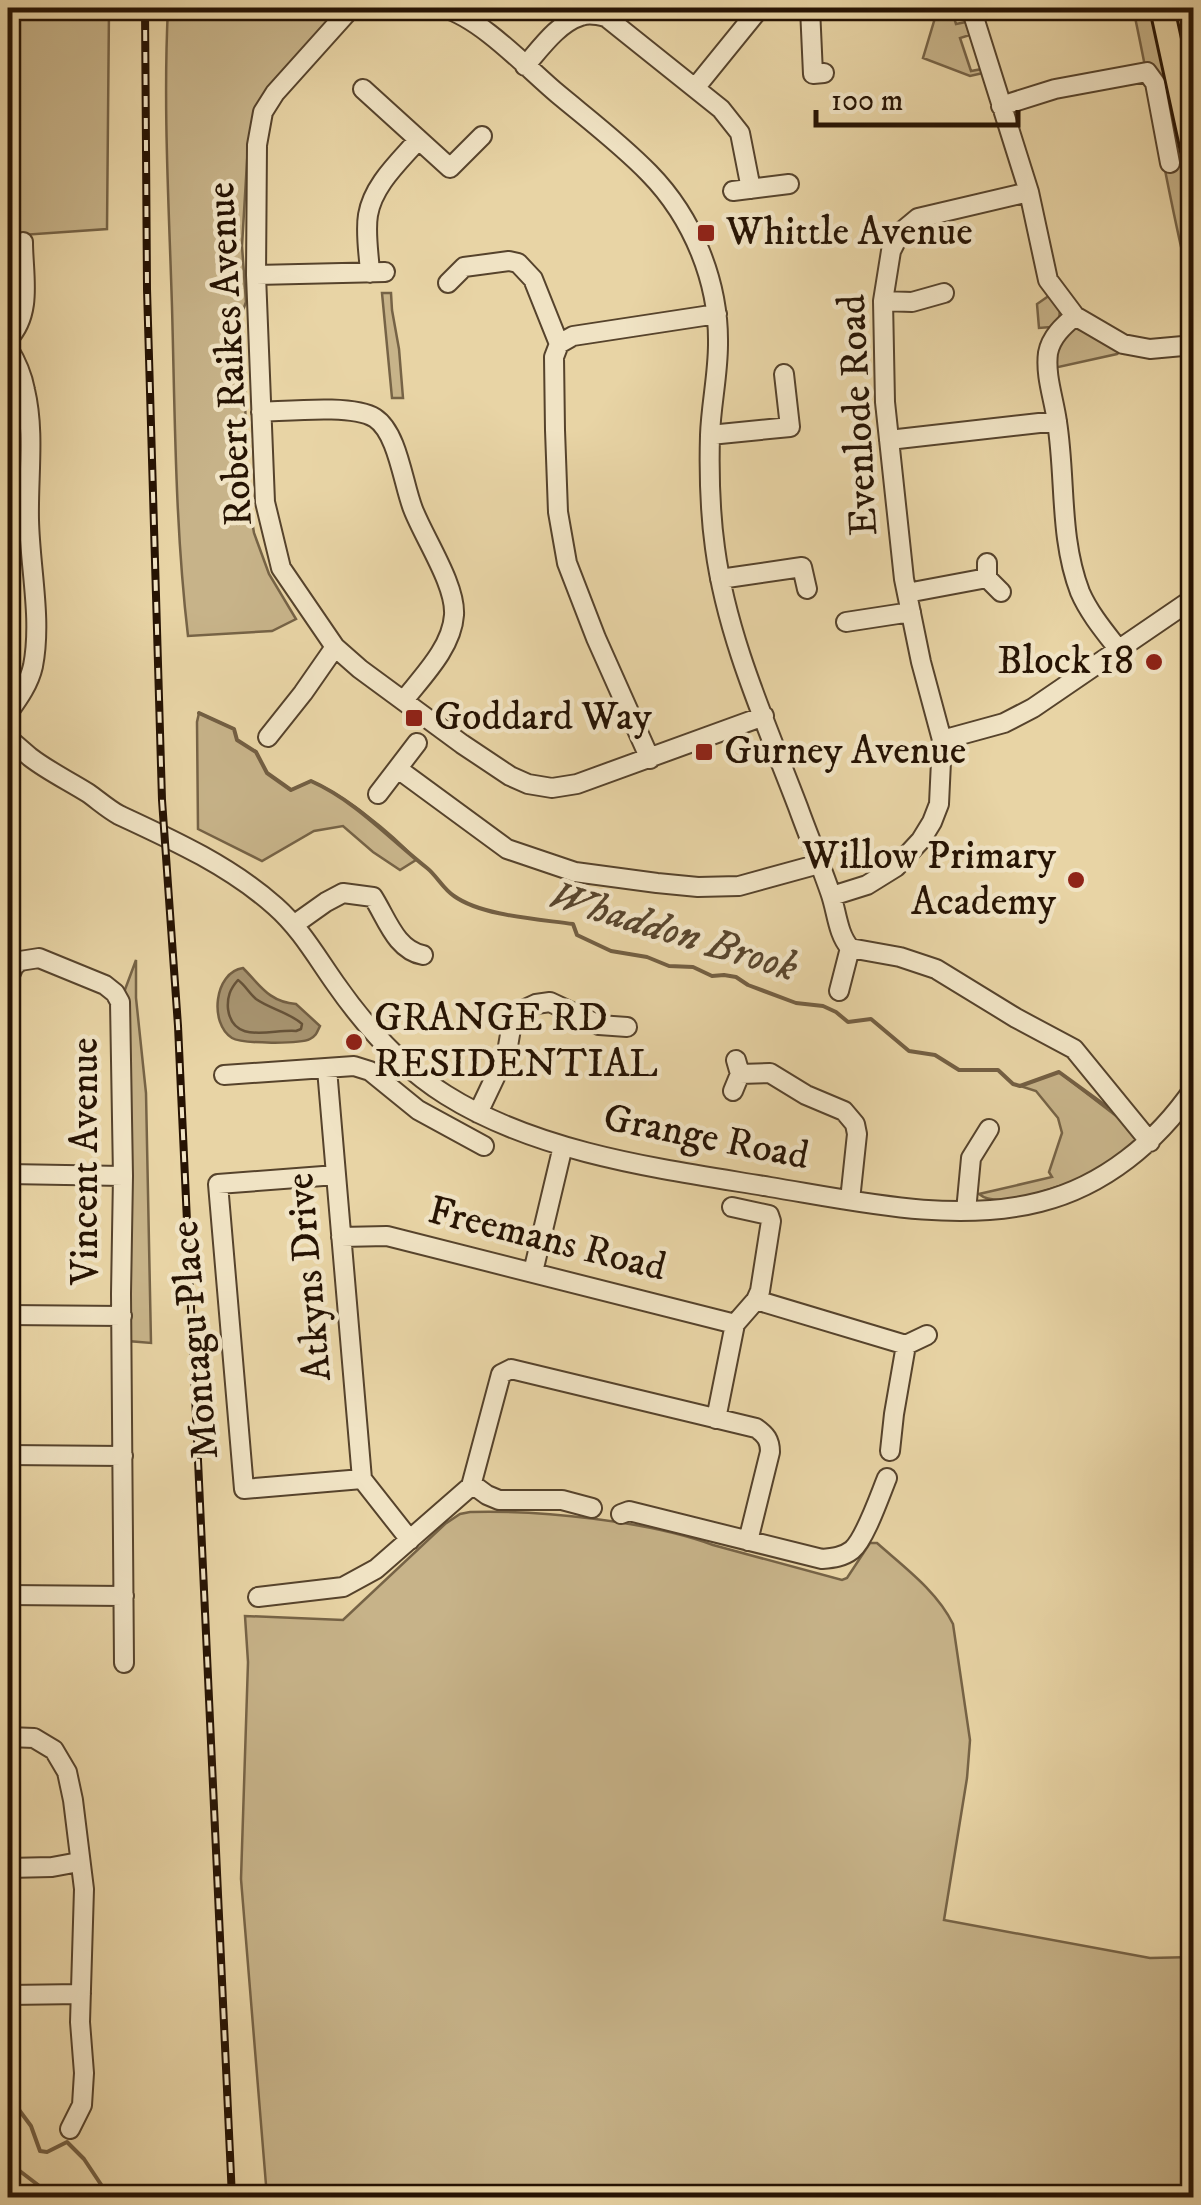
<svg xmlns="http://www.w3.org/2000/svg" width="1201" height="2205" viewBox="0 0 1201 2205" font-family="'IM FELL DW Pica',serif">
	<style>
		.green { fill: #c7b389; stroke: #766346; stroke-width: 2.5 }
		.water { fill: #a6926e; stroke: #735f43; stroke-width: 2.5 }
		.lines { fill: none; stroke-linecap: round; stroke-linejoin: round }
		.shore { stroke: #665238; stroke-width: 2.5 }
		.stream { stroke: #735f43; stroke-width: 4 }
		.minor-casing { stroke: #56432c; stroke-width: 22 }
		.major-casing { stroke: #261303; stroke-width: 28 }
		.minor { stroke: #f0e3c4; stroke-width: 18 }
		.major { stroke: #e8d4a5; stroke-width: 22 }
		.rail-casing { stroke: #261303; stroke-width: 8 }
		.rail { stroke: #f0e3c4; stroke-width: 4; stroke-dasharray: 11; stroke-linecap: butt }
		.poi-dot { fill: #8f2418; stroke: #f0e3c4; stroke-width: 4 }
		.labels { text-anchor: middle; dominant-baseline: central; stroke-width: 9; stroke-linejoin: round; paint-order: stroke }
		.poi-label { font-size: 40px; fill: #261303; stroke: #f0e3c4; text-anchor: start }
		.street-label { font-size: 40px; fill: #261303; stroke: #f0e3c4 }
		.water-label { font-size: 42px; font-style: italic; fill: #59462e; stroke: #f0e3c4 }
	</style>
	<rect width="100%" height="100%" fill="#e8d4a5"/>
	<filter id="stains"><feTurbulence type="fractalNoise" baseFrequency=".002" numOctaves="4"/><feColorMatrix values="0 0 0 0 .2 0 0 0 0 .09 0 0 0 0 .02 0 0 0 .5 -.17"/></filter>
	<radialGradient id="worn" r=".72"><stop offset=".6" stop-color="#630" stop-opacity="0"/><stop offset="1" stop-color="#630" stop-opacity=".3"/></radialGradient>
	<!-- green -->
	<path class="green" d="M8,8H109L107,229L8,236Z
		M168,8H350L302,61L248,145L242,246L246,302L237,327L245,367L246,484L254,533L269,574L296,619L272,631L188,636C175,526 175,416 172,307C169,207 163,107 168,8Z
		M938,8H951L956,24L966,22L970,35L960,38L971,71L982,69L983,73L970,76L923,58Z
		M1133,8H1162L1193,155V297C1168,201 1154,104 1133,8Z
		M382,293H391L392,310L399,349L403,398H392Z
		M1050,295L1060,309L1059,321L1051,327L1039,328L1037,304Z
		M1073,327L1125,348L1117,354L1054,368L1057,341Z
		M199,713L234,729L237,740L256,752L267,773L291,790L311,781C345,796 391,832 416,860L400,870L373,852L343,826L314,831L262,861L198,829L197,722Z
		M136,960V998L146,1093L151,1343L128,1341L123,995Z
		M1059,1072L1150,1142L1067,1194L1060,1186C1039,1192 997,1209 979,1194L1052,1177L1049,1172L1062,1133L1058,1118L1036,1091L1020,1086Z
		M470,1512C541,1510 648,1521 713,1545L842,1580L847,1578L870,1543H877C904,1567 937,1591 953,1624L970,1740L967,1778L944,1920L1150,1958L1193,1957V2197H267L241,1879L248,1662L245,1616L343,1620L445,1524L460,1514Z"/>
	<!-- water -->
	<path class="water" d="M243,968C260,985 269,1002 296,1004L320,1026C317,1032 317,1035 310,1039C301,1044 242,1044 232,1038C209,1024 214,972 243,968Z"/>
	<g class="lines">
		<!-- shore -->
		<path class="shore" d="M238,980C245,985 249,993 256,999C270,1009 289,1012 302,1024L301,1029L296,1031C271,1029 233,1045 228,1009C227,997 230,989 238,980Z"/>
		<!-- stream -->
		<path class="stream" d="M199,713L234,729L237,740L256,752L267,773L291,790L311,781C356,801 389,838 427,868C437,876 443,889 454,896C482,916 538,919 573,924L577,935L611,951L647,957L669,966L693,967L712,976L724,975L736,977L748,985L796,1003L823,1006L836,1012L848,1022L871,1019L909,1051L935,1055L959,1070H998L1013,1084L1020,1086L1059,1072L1107,1107
			M8,2095L31,2126L40,2151L47,2152L67,2142L84,2159L110,2198
			M8,2162L55,2198
			M8,2197L10,2198"/>
		<!-- minor casing -->
		<g class="minor-casing">
			<path id="minor" d="M350,8L345,15L275,93L263,112L257,145L256,275L265,502L281,568L335,647L360,669L462,744L510,776L528,784L552,788L577,784L764,716
				M444,8C482,19 527,68 558,94C588,119 622,145 649,173C693,218 719,282 718,344C718,375 711,405 710,435C709,472 710,512 715,548C727,638 766,723 798,807C808,835 820,863 830,892C837,911 837,933 850,948L839,991
				M810,8L813,74L824,73
				M971,8L1029,192L1048,280L1075,316L1123,344L1150,349L1194,345
				M1190,8L1194,20
				M525,66C540,49 558,23 581,16C589,13 598,15 606,17L721,109L740,133L751,189
				M695,88L760,8
				M363,89L450,168L482,136
				M1001,106L1055,89L1147,72L1155,83L1170,163
				M733,191L789,184
				M370,273C369,254 365,233 368,215C373,185 399,162 418,140
				M256,275L385,272
				M448,283L464,267L509,261L518,263L533,279L559,344
				M883,301L912,302L944,293
				M1075,316C1063,326 1051,337 1048,353C1045,376 1054,399 1057,422C1066,479 1059,537 1080,592C1089,613 1105,632 1119,650
				M8,339C33,313 23,275 23,242
				M559,344L554,357L555,430L558,512L567,563L596,638L650,759
				M559,344L573,336L717,314
				M8,348C16,361 22,374 25,390C35,432 28,477 29,520C30,568 42,619 33,666C29,684 18,699 8,713
				M261,412C289,411 353,404 375,418C398,433 403,484 413,509C424,538 456,585 454,615C452,647 423,676 404,700
				M710,435L790,427L784,374
				M889,440L1057,421
				M987,563V578L1001,592
				M720,579L802,567L807,589
				M907,593L987,578
				M846,622L911,612
				M268,737L303,693L335,647
				M8,738C15,744 23,751 30,757C48,771 69,781 88,793C98,800 108,809 119,815C173,840 230,866 275,906C300,928 316,956 335,983C365,1026 401,1067 446,1095C540,1154 662,1169 770,1187C855,1201 954,1224 1040,1202C1104,1186 1157,1142 1194,1088
				M942,740L1004,723L1033,708L1194,598
				M398,769L507,849L575,872L657,883L698,887L739,886L819,864
				M378,794L417,743
				M832,896L867,885L896,867L921,840L932,822L939,804L942,740L921,662L904,579L885,402L883,301L891,251L900,233L918,218L1029,192
				M295,924L326,902L343,893L373,897C387,919 396,950 423,955
				M850,948L900,957L936,969L1016,1018L1074,1049L1150,1142
				M8,980L14,966L20,961L39,958L105,985L115,993L120,1002L123,1176L121,1294L124,1663
				M327,1069L362,1479
				M740,1074L770,1073L806,1095L844,1111L855,1124L857,1134L850,1200
				M224,1075L354,1066L370,1071L418,1110L484,1146
				M733,1091L740,1074L736,1060
				M478,1113L507,1052L512,1023L521,1011L536,1004L550,1002L599,1025L627,1027
				M8,1174L123,1176
				M336,1175L218,1184L244,1489L362,1479
				M966,1211L971,1158L989,1129
				M341,1237L387,1236L735,1324
				M533,1272L563,1146
				M756,1300L906,1345
				M8,1315L122,1316
				M716,1419L735,1324L756,1300L760,1291L771,1221L769,1215L732,1207
				M890,1451L894,1414L906,1345L927,1335
				M8,1455L123,1456
				M362,1479L410,1540
				M472,1484L487,1495L499,1500H562L592,1508
				M621,1514L629,1511L822,1559C833,1558 843,1557 852,1550C865,1539 880,1495 887,1478
				M8,1595L124,1596
				M258,1597L343,1587L376,1569L471,1486L501,1374L511,1369L756,1428C766,1435 770,1440 770,1452L748,1541
				M8,1737L34,1738L54,1750L67,1772L73,1800L84,1889L80,2022L84,2073L82,2105L70,2129
				M8,1868L52,1867L79,1862
				M8,1995L81,1994"/>
		</g>
		<!-- major casing -->
		<g class="major-casing">
			<path id="major" d="M1162,8L1194,155"/>
		</g>
		<!-- minor -->
		<use href="#minor" class="minor"/>
		<!-- major -->
		<use href="#major" class="major"/>
		<!-- rail casing -->
		<g class="rail-casing">
			<path id="rail" d="M145,8L147,289L162,800L178,1026L232,2198"/>
		</g>
		<!-- rail -->
		<use href="#rail" class="rail"/>
	</g>
	<!-- markers -->
	<g class="poi-dot">
		<rect x="696" y="223" width="20" height="20" rx="5"/>
		<circle cx="1154" cy="662" r="10"/>
		<rect x="404" y="708" width="20" height="20" rx="5"/>
		<rect x="694" y="742" width="20" height="20" rx="5"/>
		<circle cx="1076" cy="880" r="10"/>
		<circle cx="354" cy="1042" r="10"/>
	</g>
	<g class="labels">
		<!-- poi labels -->
		<g class="poi-label">
			<text x="726" y="233">Whittle Avenue</text>
			<text x="1134" y="662" text-anchor="end">Block 18</text>
			<text x="434" y="718">Goddard Way</text>
			<text x="724" y="752">Gurney Avenue</text>
			<text x="1056" y="857" text-anchor="end">Willow Primary<tspan x="1056" dy="46">Academy</tspan></text>
			<text x="374" y="1019">GRANGE RD<tspan x="374" dy="46">RESIDENTIAL</tspan></text>
		</g>
		<!-- street labels -->
		<g class="street-label">
			<text transform="translate(231 354) rotate(-93)">Robert Raikes Avenue</text>
			<text transform="translate(859 415) rotate(-93)">Evenlode Road</text>
			<text transform="translate(706 1138) rotate(11)">Grange Road</text>
			<text transform="translate(86 1161) rotate(-90)">Vincent Avenue</text>
			<text transform="translate(547 1240) rotate(14)">Freemans Road</text>
			<text transform="translate(310 1277) rotate(-95)">Atkyns Drive</text>
			<text transform="translate(196 1340) rotate(-95)">Montagu Place</text>
		</g>
		<!-- water labels -->
		<g class="water-label">
			<text transform="translate(673 932) rotate(17)">Whaddon Brook</text>
		</g>
	</g>
	<!-- margin -->
	<rect width="1201" height="2205" fill="none" stroke="#e8d4a5" stroke-width="40"/>
	<rect x="10" y="10" width="1181" height="2185" fill="none" stroke="#261303" stroke-width="5"/>
	<rect x="20" y="20" width="1161" height="2165" fill="none" stroke="#261303" stroke-width="2.5"/>
	<!-- scale -->
	<path d="M816 110v15h202v-15" fill="none" stroke="#261303" stroke-width="5"/>
	<text x="831" y="110" font-size="30" fill="#261303" stroke="#f0e3c4" stroke-width="8" paint-order="stroke">100 m</text>
	<rect width="100%" height="100%" filter="url(#stains)"/>
	<rect width="100%" height="100%" fill="url(#worn)"/>
</svg>
